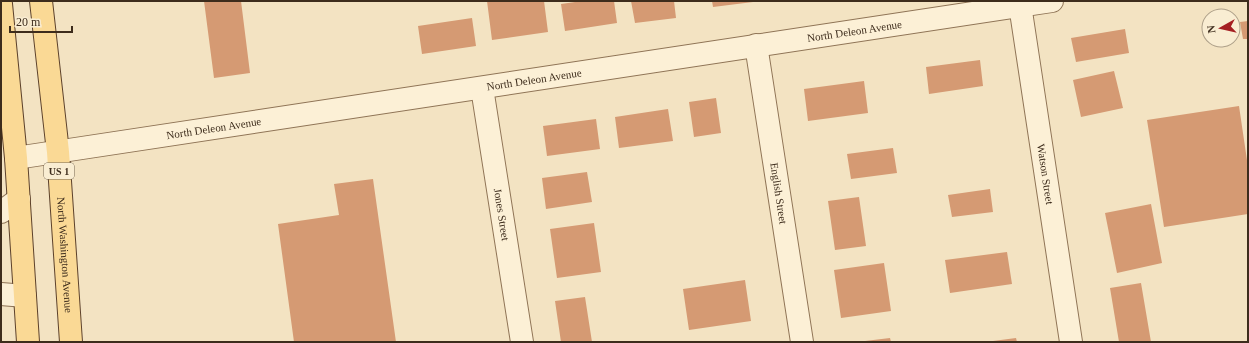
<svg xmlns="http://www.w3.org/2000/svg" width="1249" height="343" viewBox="0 0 1249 343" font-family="'Times New Roman',serif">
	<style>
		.building { fill: #d59a73 }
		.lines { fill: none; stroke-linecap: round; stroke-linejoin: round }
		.minor-casing { stroke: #8f7456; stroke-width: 24 }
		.major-casing { stroke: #5c412b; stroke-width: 24 }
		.minor { stroke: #fcf0d6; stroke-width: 22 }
		.major { stroke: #fad995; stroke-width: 22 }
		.labels { text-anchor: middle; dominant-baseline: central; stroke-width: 4; stroke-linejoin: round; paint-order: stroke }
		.shield { fill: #f9edd2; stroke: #756653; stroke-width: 1 }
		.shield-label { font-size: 10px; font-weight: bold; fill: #3d2c1c }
		.street-label { font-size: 11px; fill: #3d2c1c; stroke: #f9edd2 }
	</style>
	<rect width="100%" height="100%" fill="#f3e3c2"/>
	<!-- building -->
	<path class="building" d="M204,1H241L250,73L214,78Z
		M487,1H544L548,32L492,40Z
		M582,1H614L617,23L565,31L561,4Z
		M631,1H674L676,18L635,23Z
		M712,1H753V2L713,7Z
		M472,18L476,46L422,54L418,26Z
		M1248,21V39H1243L1240,22Z
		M1125,29L1129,53L1076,62L1071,38Z
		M980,60L983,86L929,94L926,67Z
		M1114,71L1123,108L1081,117L1073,80Z
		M864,81L868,113L808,121L804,89Z
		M716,98L721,133L694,137L689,102Z
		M1239,106L1248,167V214L1164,227L1147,120Z
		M668,109L673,141L619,148L615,117Z
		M596,119L600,149L547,156L543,126Z
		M893,148L897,173L851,179L847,154Z
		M587,172L592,202L546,209L542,178Z
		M373,179L396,342H294L278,224L339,215L334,184Z
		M990,189L993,212L952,217L948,195Z
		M859,197L866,246L835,250L828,201Z
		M1151,204L1162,263L1117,273L1105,213Z
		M594,223L601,272L557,278L550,229Z
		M1007,252L1012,284L950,293L945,260Z
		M884,263L891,311L841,318L834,270Z
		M745,280L751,321L689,330L683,289Z
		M1141,283L1151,342H1119L1110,288Z
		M585,297L592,342H561L555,301Z
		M890,338L891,342H865V341Z
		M1016,338L1017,342H994L993,341Z"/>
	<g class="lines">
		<!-- minor casing -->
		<g class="minor-casing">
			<g id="minor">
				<path id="s1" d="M1020,5L1071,342"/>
				<path id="s2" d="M756,45L802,342"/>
				<path id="s3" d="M482,88L522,342"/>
				<path id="s4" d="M16,158L1052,1"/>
				<path d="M1,212L19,199"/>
				<path d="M1,294L25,296"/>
			</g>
		</g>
		<!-- major casing -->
		<g class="major-casing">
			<g id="major">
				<path id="s5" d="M41,1L58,152L71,342"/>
				<path d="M1,4L16,158L28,342"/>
			</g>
		</g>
		<!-- minor -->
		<use href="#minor" class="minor"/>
		<!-- major -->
		<use href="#major" class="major"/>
	</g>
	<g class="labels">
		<!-- shield labels -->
		<rect class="shield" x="44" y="163" width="30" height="16" rx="3"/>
		<g class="shield-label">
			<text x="59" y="171">US 1</text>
		</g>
		<!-- street labels -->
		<g class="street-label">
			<text stroke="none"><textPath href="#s4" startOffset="848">North Deleon Avenue</textPath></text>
			<text stroke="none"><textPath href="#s4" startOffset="524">North Deleon Avenue</textPath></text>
			<text stroke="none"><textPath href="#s4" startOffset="200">North Deleon Avenue</textPath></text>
			<text stroke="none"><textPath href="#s1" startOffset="171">Watson Street</textPath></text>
			<text stroke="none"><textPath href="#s2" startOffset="150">English Street</textPath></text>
			<text stroke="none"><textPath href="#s3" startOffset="128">Jones Street</textPath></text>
			<text stroke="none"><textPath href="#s5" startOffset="255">North Washington Avenue</textPath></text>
		</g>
	</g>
	<!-- border -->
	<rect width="1249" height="343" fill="none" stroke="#3d2c1c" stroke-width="4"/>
	<!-- north arrow -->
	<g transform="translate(1221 28) rotate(262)"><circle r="19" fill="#f9edd2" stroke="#aea089"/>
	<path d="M0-3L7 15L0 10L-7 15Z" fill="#a51f22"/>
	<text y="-6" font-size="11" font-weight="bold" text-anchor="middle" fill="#3d2c1c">N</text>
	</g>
	<!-- scale -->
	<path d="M10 26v6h62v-6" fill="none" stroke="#3d2c1c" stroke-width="2"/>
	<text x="16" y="26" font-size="12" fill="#3d2c1c" stroke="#f9edd2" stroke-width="3" paint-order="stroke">20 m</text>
</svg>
